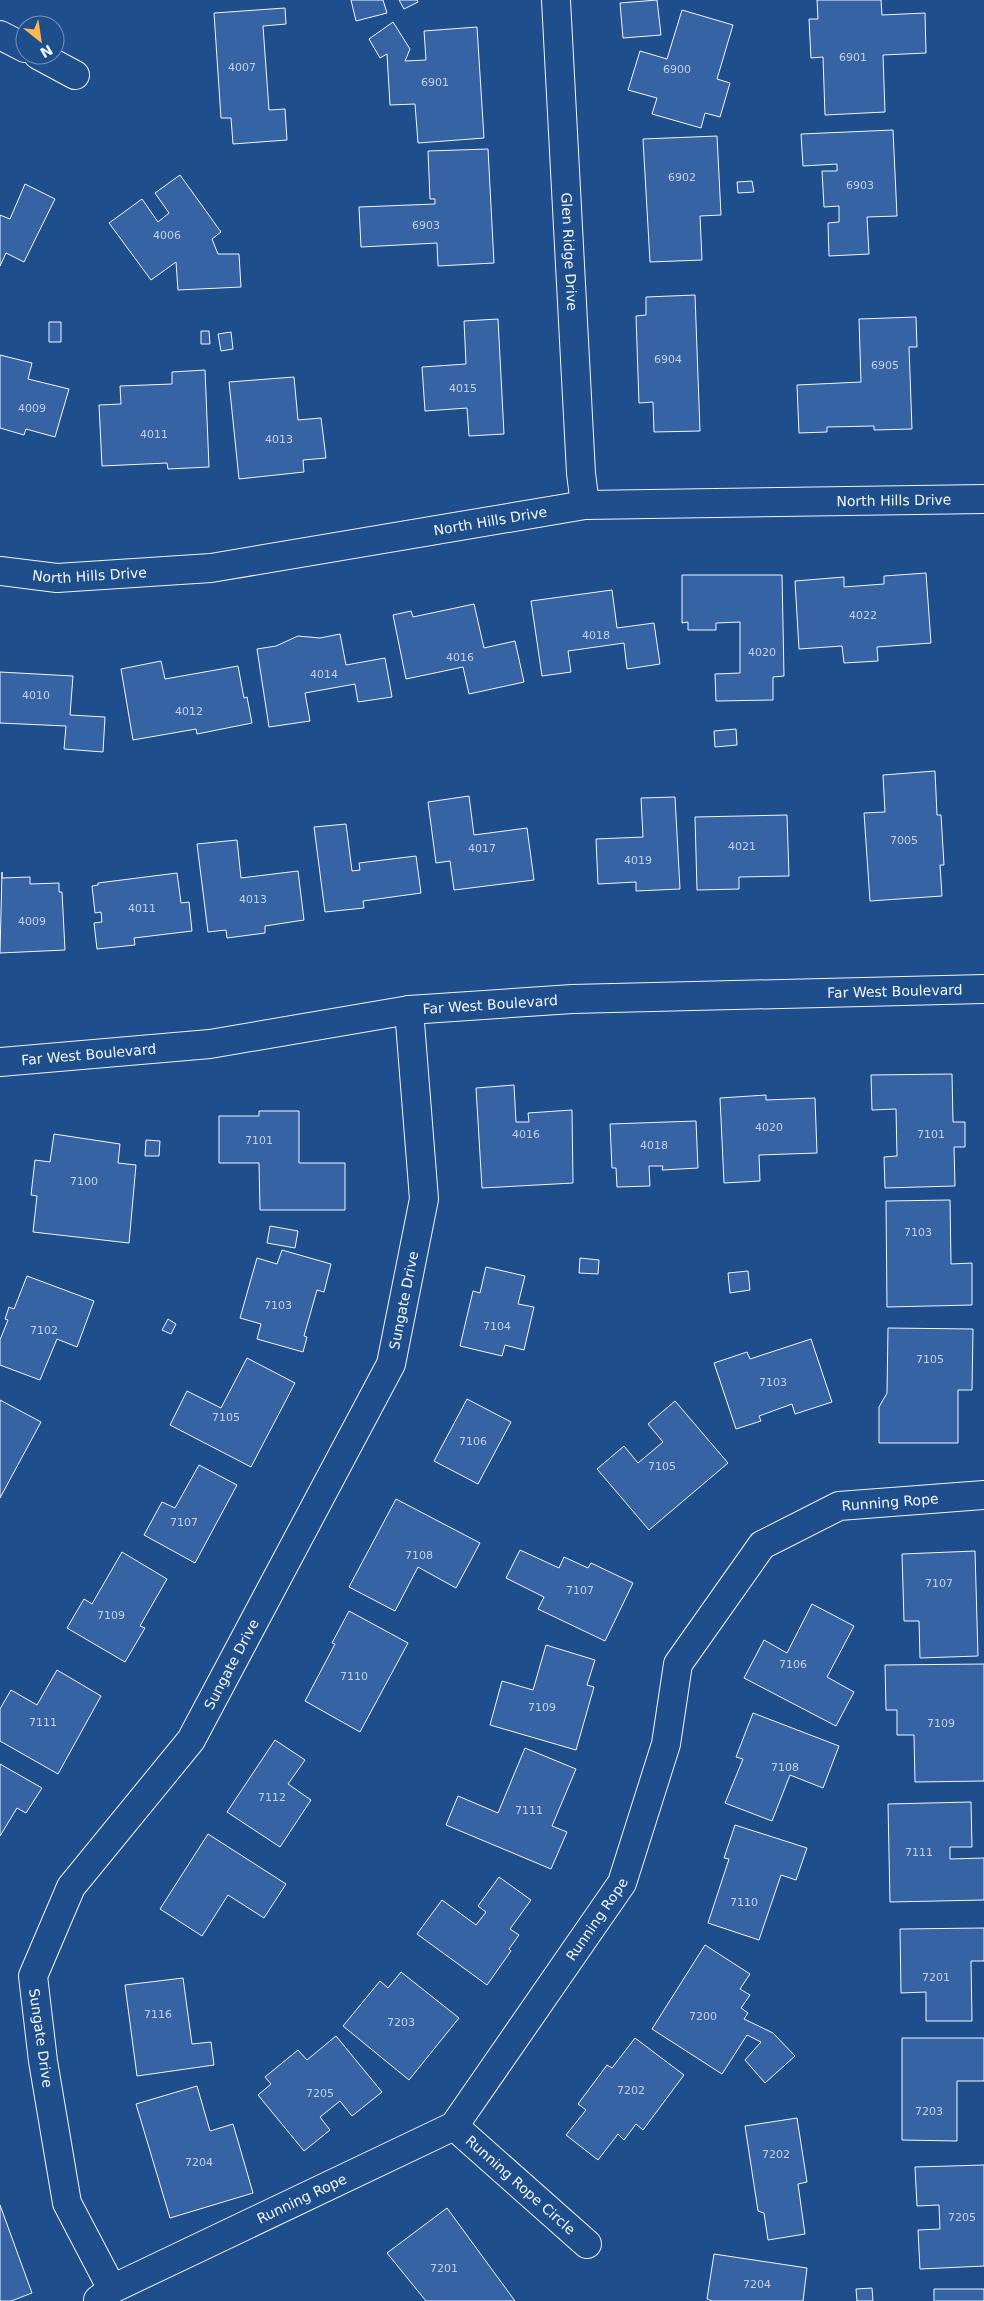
<svg xmlns="http://www.w3.org/2000/svg" width="984" height="2301" viewBox="0 0 984 2301" font-family="'DejaVu Sans',sans-serif">
	<style>
		.building { fill: #3563a3; stroke: #f2f6ff }
		.lines { fill: none; stroke-linecap: round; stroke-linejoin: round }
		.street-casing { stroke: #f2f6ff; stroke-width: 30 }
		.secondary-casing { stroke: #f2f6ff; stroke-width: 30 }
		.street { stroke: #1f4e8c; stroke-width: 28 }
		.secondary { stroke: #1f4e8c; stroke-width: 28 }
		.labels { text-anchor: middle; dominant-baseline: central; stroke-width: 4; stroke-linejoin: round; paint-order: stroke }
		.number-label { font-size: 11px; fill: #c3d1e8 }
		.street-label { font-size: 14px; fill: #f2f6ff; stroke: #1f4e8c }
	</style>
	<rect width="100%" height="100%" fill="#1f4e8c"/>
	<!-- building -->
	<path class="building" d="M351,0H383L387,13L356,21Z
		M399,0H417L418,2L404,9Z
		M657,0L661,35L623,38L620,3Z
		M817,0H881L882,15L925,13L926,53L883,55L885,112L825,115L823,57L811,58L809,19H818Z
		M285,8L286,24L263,26L269,110L285,109L287,140L233,144L231,118H221L214,13Z
		M682,10L733,25L717,79L730,83L720,117L705,113L701,128L652,114L657,98L628,90L640,51L667,59Z
		M393,22L410,49L405,61L426,60L424,31L477,27L484,138L418,143L415,104L390,105L387,54L380,58L369,39Z
		M893,130L897,216L867,217L869,254L829,256L828,223L839,222V206L824,207L822,171H837V164L803,166L801,134Z
		M717,136L721,215L700,216L702,260L650,262L643,139Z
		M488,149L494,263L438,266L437,243L361,247L359,207L435,204V199H430L428,151Z
		M180,175L221,232L212,239L218,254H239L241,287L178,290L176,262L151,280L109,223L142,199L158,222L169,213L155,193Z
		M752,181L754,192L738,193L737,182Z
		M25,184L55,199L24,262L6,253L0,266V215L10,219Z
		M695,295L700,431L654,432L653,402L639,403L636,316L646,315V297Z
		M916,317L917,347H909L912,429L874,430V426L827,427V432L799,433L797,385L861,382L859,319Z
		M498,319L504,434L469,436L467,408L425,411L422,367L466,364L464,321Z
		M49,322H61V342H49Z
		M201,331H209L210,344H201Z
		M231,332L233,349L221,351L218,334Z
		M0,355L32,363L28,379L69,389L55,437L26,429L24,435L0,428Z
		M205,370L209,467L168,469L167,463L102,466L99,405L121,404L120,386L172,384V372Z
		M294,377L298,420L321,418L326,458L303,460L304,472L239,479L229,382Z
		M926,573L931,643L877,647L878,661L844,663L842,646L799,649L795,581L844,577V587L884,584V576Z
		M682,575H782L784,676L773,677V700L716,701L715,674L740,673V622L716,623V630H688V622L682,623Z
		M612,590L617,628L654,623L660,664L627,669L624,643L568,651L571,672L542,676L531,601Z
		M474,604L484,648L515,641L524,682L469,694L463,667L406,679L393,615L411,611L413,617Z
		M340,634L346,665L385,658L392,697L358,702L355,684L305,693L310,721L269,727L257,649L276,646L298,636L320,638Z
		M161,661L165,679L238,666L244,698L247,697L252,723L197,734L196,729L133,740L121,669Z
		M0,672L73,676L70,715L105,717L103,752L64,749L66,726L0,723Z
		M736,729L737,745L715,747L714,731Z
		M935,771L937,815H941L944,865H940L942,896L870,901L864,813L885,812L883,775Z
		M469,796L474,835L527,828L534,880L454,890L450,861L436,863L428,802Z
		M675,797L680,889L636,891V882L598,884L596,839L643,837L641,798Z
		M787,815L789,876L739,877V889L697,890L695,817Z
		M346,824L352,871L360,870L359,863L416,856L421,893L363,901L364,908L325,912L314,827Z
		M237,840L241,878L298,871L304,920L265,926V933L227,938L226,930L208,932L197,844Z
		M2,872V878L30,877V884L59,883V892H62L65,950L0,953Z
		M177,873L181,903L189,902L192,931L134,938L135,945L97,949L94,923L102,922L101,912L95,913L92,886L98,885V883Z
		M952,1074L953,1122H965V1147H954L955,1186L885,1188L884,1157L897,1156L896,1109L872,1110L871,1075Z
		M514,1085L516,1122H529L528,1113L572,1110L573,1183L482,1188L476,1088Z
		M766,1095V1100L815,1098L817,1153L759,1155L760,1181L724,1183L720,1098Z
		M259,1111H299V1163H345V1210H260L259,1163H219V1116H259Z
		M696,1121L698,1168L662,1170L663,1166H649L650,1186L617,1187L616,1168H612L610,1124Z
		M54,1134L120,1144L118,1163L136,1165L129,1243L33,1232L37,1196L31,1195L35,1160L50,1162Z
		M146,1140L160,1141L159,1156H145Z
		M950,1200L951,1264L972,1263V1305L887,1307L886,1201Z
		M270,1226L298,1231L295,1248L267,1243Z
		M282,1250L331,1264L324,1292L317,1290L304,1336L307,1337L303,1352L257,1339L261,1324L240,1318L257,1258L277,1264Z
		M580,1258L599,1260L598,1274L579,1273Z
		M486,1267L525,1276L518,1304L534,1307L524,1350L505,1345L502,1356L460,1346L473,1291L480,1293Z
		M748,1271L750,1290L730,1293L728,1273Z
		M27,1276L94,1301L77,1347L57,1339L40,1380L0,1365V1340L8,1320L5,1319L9,1307L14,1309Z
		M168,1319L176,1324L171,1334L162,1330Z
		M888,1328L973,1329L972,1390H958V1443H879V1407L887,1393Z
		M811,1339L832,1402L795,1414L792,1404L759,1416L761,1421L736,1429L714,1363L747,1352L750,1359Z
		M247,1358L295,1383L251,1467L170,1425L187,1391L221,1408Z
		M467,1399L511,1422L478,1484L434,1461Z
		M0,1400L41,1422L0,1498Z
		M675,1401L728,1463L649,1530L597,1469L624,1446L638,1463L663,1442L648,1424Z
		M199,1465L237,1485L195,1563L144,1535L162,1502L175,1508Z
		M396,1499L480,1543L456,1588L418,1567L395,1611L349,1587Z
		M520,1550L559,1568L564,1557L588,1568L591,1563L633,1583L605,1641L538,1609L544,1597L506,1578Z
		M975,1551L978,1656L920,1658L919,1621H904L902,1554Z
		M122,1552L167,1579L140,1626L145,1628L125,1662L67,1628L84,1599L92,1604Z
		M812,1604L854,1626L827,1677L854,1692L836,1726L744,1678L764,1640L787,1653Z
		M349,1611L408,1643L360,1732L305,1701L335,1644L332,1643Z
		M546,1645L595,1660L587,1685L594,1687L576,1750L490,1725L502,1681L533,1690Z
		M984,1664V1781L915,1782L914,1735H897V1710H886L885,1665Z
		M57,1670L101,1696L58,1774L0,1741V1709L11,1690L37,1705Z
		M753,1713L839,1746L823,1788L790,1775L772,1821L725,1803L743,1759L736,1757Z
		M275,1740L305,1760L288,1784L311,1800L280,1847L227,1812Z
		M525,1748L576,1769L552,1826L567,1832L551,1869L446,1825L458,1796L498,1813Z
		M0,1764L42,1788L26,1813L17,1808L0,1836Z
		M971,1802L972,1847H950V1859L984,1858V1900L890,1902L888,1804Z
		M735,1825L807,1848L796,1880L781,1875L759,1940L708,1923L729,1859L724,1858Z
		M208,1834L286,1884L264,1918L228,1895L202,1936L160,1909Z
		M499,1877L531,1900L510,1929L519,1935L509,1949L511,1951L487,1985L417,1934L442,1900L476,1925L486,1912L478,1906Z
		M984,1928V1961H971L972,2021H926V1992L901,1993L900,1929Z
		M705,1945L750,1974L740,1989L750,1995L741,2008L748,2013L744,2019L773,2033L795,2056L765,2083L745,2060L761,2042L747,2035L722,2074L652,2029Z
		M401,1972L459,2018L409,2080L343,2026L380,1981L388,1988Z
		M183,1978L192,2044L211,2042L214,2065L137,2076L125,1985Z
		M336,2036L382,2092L352,2116L340,2101L320,2117L330,2130L304,2151L258,2095L271,2084L265,2077L298,2050L307,2060Z
		M635,2038L684,2075L643,2130L636,2124L624,2140L618,2134L598,2160L566,2135L586,2110L578,2104L607,2065L612,2068Z
		M902,2038H984V2081H957V2141L902,2140Z
		M197,2086L210,2131L233,2124L253,2193L170,2218L136,2104Z
		M797,2118L807,2182L798,2184L805,2234L768,2240L764,2213L758,2211L745,2126Z
		M984,2165V2266L920,2269L918,2230L940,2229L939,2205L917,2206L915,2167Z
		M0,2205L32,2293L11,2301H0Z
		M447,2208L515,2301H426L387,2253Z
		M714,2254L807,2268L803,2301H712L707,2299Z
		M872,2288L873,2301H857L856,2289Z
		M934,2289H984V2301H934Z"/>
	<g class="lines">
		<!-- street casing -->
		<g class="street-casing">
			<g id="street">
				<path id="s1" d="M556,0L581,473L585,505"/>
				<path d="M0,35L25,48"/>
				<path d="M38,55L75,75"/>
				<path id="s2" d="M454,2126L587,2244"/>
				<path id="s3" d="M112,2289L67,2203L43,2061L33,1976L71,1887L191,1740L391,1364L424,1199L409,1010"/>
				<path id="s4" d="M98,2300L112,2289L454,2126L622,1883L666,1744L678,1664L762,1545L839,1506L984,1495"/>
			</g>
		</g>
		<!-- secondary casing -->
		<g class="secondary-casing">
			<g id="secondary">
				<path id="s5" d="M0,571L57,578L211,568L585,505L984,499"/>
				<path id="s6" d="M0,1062L210,1044L409,1010L572,999L984,989"/>
			</g>
		</g>
		<!-- street -->
		<use href="#street" class="street"/>
		<!-- secondary -->
		<use href="#secondary" class="secondary"/>
	</g>
	<g class="labels">
		<!-- number labels -->
		<g class="number-label">
			<text x="853" y="57">6901</text>
			<text x="242" y="67">4007</text>
			<text x="677" y="69">6900</text>
			<text x="435" y="82">6901</text>
			<text x="682" y="177">6902</text>
			<text x="860" y="185">6903</text>
			<text x="426" y="225">6903</text>
			<text x="167" y="235">4006</text>
			<text x="668" y="359">6904</text>
			<text x="885" y="365">6905</text>
			<text x="463" y="388">4015</text>
			<text x="32" y="408">4009</text>
			<text x="154" y="434">4011</text>
			<text x="279" y="439">4013</text>
			<text x="863" y="615">4022</text>
			<text x="596" y="635">4018</text>
			<text x="762" y="652">4020</text>
			<text x="460" y="657">4016</text>
			<text x="324" y="674">4014</text>
			<text x="36" y="695">4010</text>
			<text x="189" y="711">4012</text>
			<text x="904" y="840">7005</text>
			<text x="742" y="846">4021</text>
			<text x="482" y="848">4017</text>
			<text x="638" y="860">4019</text>
			<text x="253" y="899">4013</text>
			<text x="142" y="908">4011</text>
			<text x="32" y="921">4009</text>
			<text x="769" y="1127">4020</text>
			<text x="526" y="1134">4016</text>
			<text x="931" y="1134">7101</text>
			<text x="259" y="1140">7101</text>
			<text x="654" y="1145">4018</text>
			<text x="84" y="1181">7100</text>
			<text x="918" y="1232">7103</text>
			<text x="278" y="1305">7103</text>
			<text x="497" y="1326">7104</text>
			<text x="44" y="1330">7102</text>
			<text x="930" y="1359">7105</text>
			<text x="773" y="1382">7103</text>
			<text x="226" y="1417">7105</text>
			<text x="473" y="1441">7106</text>
			<text x="662" y="1466">7105</text>
			<text x="184" y="1522">7107</text>
			<text x="419" y="1555">7108</text>
			<text x="939" y="1583">7107</text>
			<text x="580" y="1590">7107</text>
			<text x="111" y="1615">7109</text>
			<text x="793" y="1664">7106</text>
			<text x="354" y="1676">7110</text>
			<text x="542" y="1707">7109</text>
			<text x="43" y="1722">7111</text>
			<text x="941" y="1723">7109</text>
			<text x="785" y="1767">7108</text>
			<text x="272" y="1797">7112</text>
			<text x="529" y="1810">7111</text>
			<text x="919" y="1852">7111</text>
			<text x="744" y="1902">7110</text>
			<text x="936" y="1977">7201</text>
			<text x="158" y="2014">7116</text>
			<text x="703" y="2016">7200</text>
			<text x="401" y="2022">7203</text>
			<text x="631" y="2090">7202</text>
			<text x="320" y="2093">7205</text>
			<text x="929" y="2111">7203</text>
			<text x="776" y="2154">7202</text>
			<text x="199" y="2162">7204</text>
			<text x="962" y="2217">7205</text>
			<text x="444" y="2268">7201</text>
			<text x="757" y="2284">7204</text>
		</g>
		<!-- street labels -->
		<g class="street-label">
			<text stroke="none"><textPath href="#s1" startOffset="252">Glen Ridge Drive</textPath></text>
			<text stroke="none"><textPath href="#s5" startOffset="900">North Hills Drive</textPath></text>
			<text stroke="none"><textPath href="#s5" startOffset="495">North Hills Drive</textPath></text>
			<text stroke="none"><textPath href="#s5" startOffset="90">North Hills Drive</textPath></text>
			<text stroke="none"><textPath href="#s6" startOffset="899">Far West Boulevard</textPath></text>
			<text stroke="none"><textPath href="#s6" startOffset="494">Far West Boulevard</textPath></text>
			<text stroke="none"><textPath href="#s6" startOffset="89">Far West Boulevard</textPath></text>
			<text stroke="none"><textPath href="#s3" startOffset="1104">Sungate Drive</textPath></text>
			<text stroke="none"><textPath href="#s4" startOffset="1202">Running Rope</textPath></text>
			<text stroke="none"><textPath href="#s3" startOffset="699">Sungate Drive</textPath></text>
			<text stroke="none"><textPath href="#s4" startOffset="648">Running Rope</textPath></text>
			<text transform="translate(41 2038) rotate(82)">Sungate Drive</text>
			<text stroke="none"><textPath href="#s2" startOffset="89">Running Rope Circle</textPath></text>
			<text stroke="none"><textPath href="#s4" startOffset="228">Running Rope</textPath></text>
		</g>
	</g>
	<!-- north arrow -->
	<g transform="translate(40 40) rotate(150)"><circle r="24" fill="#1f4e8c" stroke="#7391ba"/>
	<path d="M0-4L9 19L0 12L-9 19Z" fill="#ffb74d"/>
	<text y="-8" font-size="14" font-weight="bold" text-anchor="middle" fill="#f2f6ff">N</text>
	</g>
</svg>
